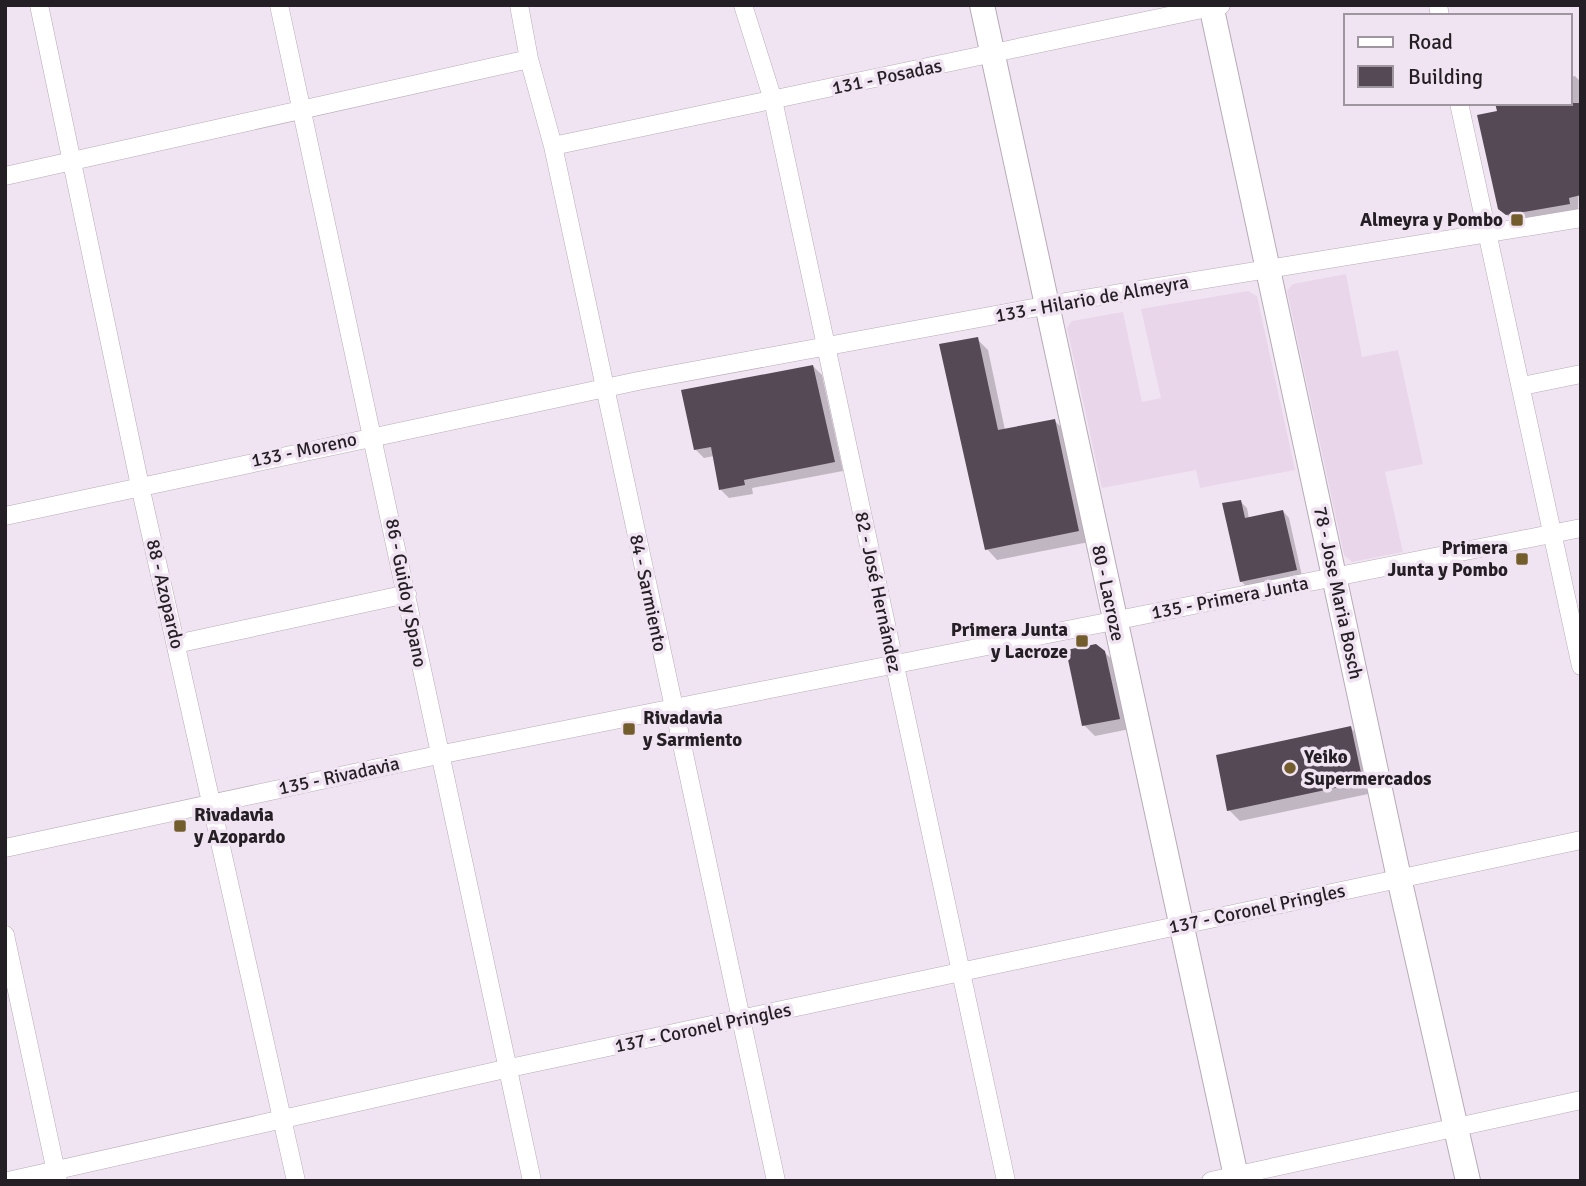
<svg xmlns="http://www.w3.org/2000/svg" width="1586" height="1186" viewBox="0 0 1586 1186" font-family="Signika,sans-serif">
	<style>
		.built { fill: #e9d6ea }
		.shadow { fill: #0003 }
		.building { fill: #544954 }
		.lines { fill: none; stroke-linecap: round; stroke-linejoin: round }
		.street-casing { stroke: #b7abb8; stroke-width: 19 }
		.secondary-casing { stroke: #b7abb8; stroke-width: 26 }
		.street { stroke: #fff; stroke-width: 18 }
		.secondary { stroke: #fff; stroke-width: 24 }
		.poi-dot { fill: #735d2d; stroke: #f1e4f2; stroke-width: 2.5 }
		.labels { text-anchor: middle; dominant-baseline: central; stroke-width: 7; stroke-linejoin: round; paint-order: stroke }
		.street-label { font-size: 19px; fill: #241f24; stroke: #f1e4f2 }
		.poi-label { font-size: 19px; font-weight: bold; fill: #241f24; stroke: #f1e4f2; text-anchor: end }
	</style>
	<rect width="100%" height="100%" fill="#f1e4f2"/>
	<!-- built -->
	<path class="built" d="M1346,274L1362,357L1398,350L1423,464L1385,472L1403,552L1352,562L1344,555L1287,291L1293,284Z
		M1248,291L1257,296L1295,470L1200,488L1196,470L1102,488L1067,328L1072,321L1123,312L1142,402L1161,398L1141,309Z"/>
	<!-- shadow -->
	<path class="shadow" d="M1575,76L1581,82L1578,213L1517,224L1500,209L1570,103V77Z
		M977,339L988,350L1005,430L1054,420L1065,431L1089,542L997,560L987,549Z
		M813,366L822,375L843,471L752,488L753,494L729,498L721,490L714,456L704,458L695,449Z
		M1241,502L1247,508L1249,519L1283,511L1289,518L1302,576L1247,587L1241,581Z
		M1104,652L1116,663L1130,729L1095,736L1084,725Z
		M1351,728L1361,739L1373,793L1240,821L1229,810Z"/>
	<!-- building -->
	<path class="building" d="M1495,103H1581V195L1569,198L1570,204L1506,215L1498,209L1477,115L1497,111Z
		M978,337L998,430L1055,419L1079,531L985,550L939,344Z
		M813,365L835,462L744,480L745,485L719,490L711,447L694,450L681,390Z
		M1241,500L1245,518L1283,510L1297,570L1240,582L1222,503Z
		M1096,644L1105,651L1120,719L1082,726L1066,650Z
		M1351,726L1363,782L1227,811L1216,755Z"/>
	<g class="lines">
		<!-- street casing -->
		<g class="street-casing">
			<path id="street" d="M39,5L140,486L296,1181
				M279,5L532,1181
				M519,5L529,59L553,146L776,1181
				M743,5L773,100L1006,1181
				M1438,5L1440,16
				M1459,103L1581,666
				M553,146L1221,5
				M5,176L529,59
				M1522,386L1581,374
				M5,516L638,381L1071,301L1581,218
				M176,644L407,594
				M5,848L438,755L1581,528
				M5,935L58,1181
				M8,1181L505,1069L1581,840
				M1211,1181L1581,1100"/>
		</g>
		<!-- secondary casing -->
		<g class="secondary-casing">
			<path id="secondary" d="M982,5L1237,1181
				M1211,5L1399,878L1468,1181"/>
		</g>
		<!-- street -->
		<use href="#street" class="street"/>
		<!-- secondary -->
		<use href="#secondary" class="secondary"/>
	</g>
	<!-- markers -->
	<g class="poi-dot">
		<rect x="1510" y="213" width="14" height="14" rx="3.5"/>
		<rect x="1515" y="552" width="14" height="14" rx="3.5"/>
		<rect x="1075" y="634" width="14" height="14" rx="3.5"/>
		<rect x="622" y="722" width="14" height="14" rx="3.5"/>
		<circle cx="1290" cy="768" r="7"/>
		<rect x="173" y="819" width="14" height="14" rx="3.5"/>
	</g>
	<g class="labels">
		<!-- street labels -->
		<g class="street-label">
			<text transform="translate(887 77) rotate(-12)">131 - Posadas</text>
			<text transform="translate(1092 299) rotate(-10)">133 - Hilario de Almeyra</text>
			<text transform="translate(304 450) rotate(-12)">133 - Moreno</text>
			<text transform="translate(878 592) rotate(78)">82 - José Hernández</text>
			<text transform="translate(406 593) rotate(79)">86 - Guido y Spano</text>
			<text transform="translate(648 593) rotate(78)">84 - Sarmiento</text>
			<text transform="translate(1108 593) rotate(78)">80 - Lacroze</text>
			<text transform="translate(1338 593) rotate(78)">78 - Jose Maria Bosch</text>
			<text transform="translate(165 594) rotate(77)">88 - Azopardo</text>
			<text transform="translate(1230 598) rotate(-11)">135 - Primera Junta</text>
			<text transform="translate(339 776) rotate(-12)">135 - Rivadavia</text>
			<text transform="translate(1257 909) rotate(-12)">137 - Coronel Pringles</text>
			<text transform="translate(703 1028) rotate(-12)">137 - Coronel Pringles</text>
		</g>
		<!-- poi labels -->
		<g class="poi-label">
			<text x="1503" y="220">Almeyra y Pombo</text>
			<text x="1508" y="548">Primera<tspan x="1508" dy="22">Junta y Pombo</tspan></text>
			<text x="1068" y="630">Primera Junta<tspan x="1068" dy="22">y Lacroze</tspan></text>
			<text x="643" y="718" text-anchor="start">Rivadavia<tspan x="643" dy="22">y Sarmiento</tspan></text>
			<text x="1304" y="757" text-anchor="start">Yeiko<tspan x="1304" dy="22">Supermercados</tspan></text>
			<text x="194" y="815" text-anchor="start">Rivadavia<tspan x="194" dy="22">y Azopardo</tspan></text>
		</g>
	</g>
	<!-- border -->
	<rect width="1586" height="1186" fill="none" stroke="#241f24" stroke-width="14"/>
	<!-- legend -->
	<rect x="1344" y="14" width="228" height="91" fill="#f1e4f2" stroke="#9f95a0" stroke-width="2"/>
	<rect x="1358" y="37" width="35" height="10" fill="#ffffff" stroke="#9f95a0" stroke-width="2"/>
	<text x="1408" y="49" font-size="21" fill="#241f24">Road</text>
	<rect x="1358" y="66" width="35" height="21" fill="#544954" stroke="#9f95a0" stroke-width="2"/>
	<text x="1408" y="84" font-size="21" fill="#241f24">Building</text>
</svg>
